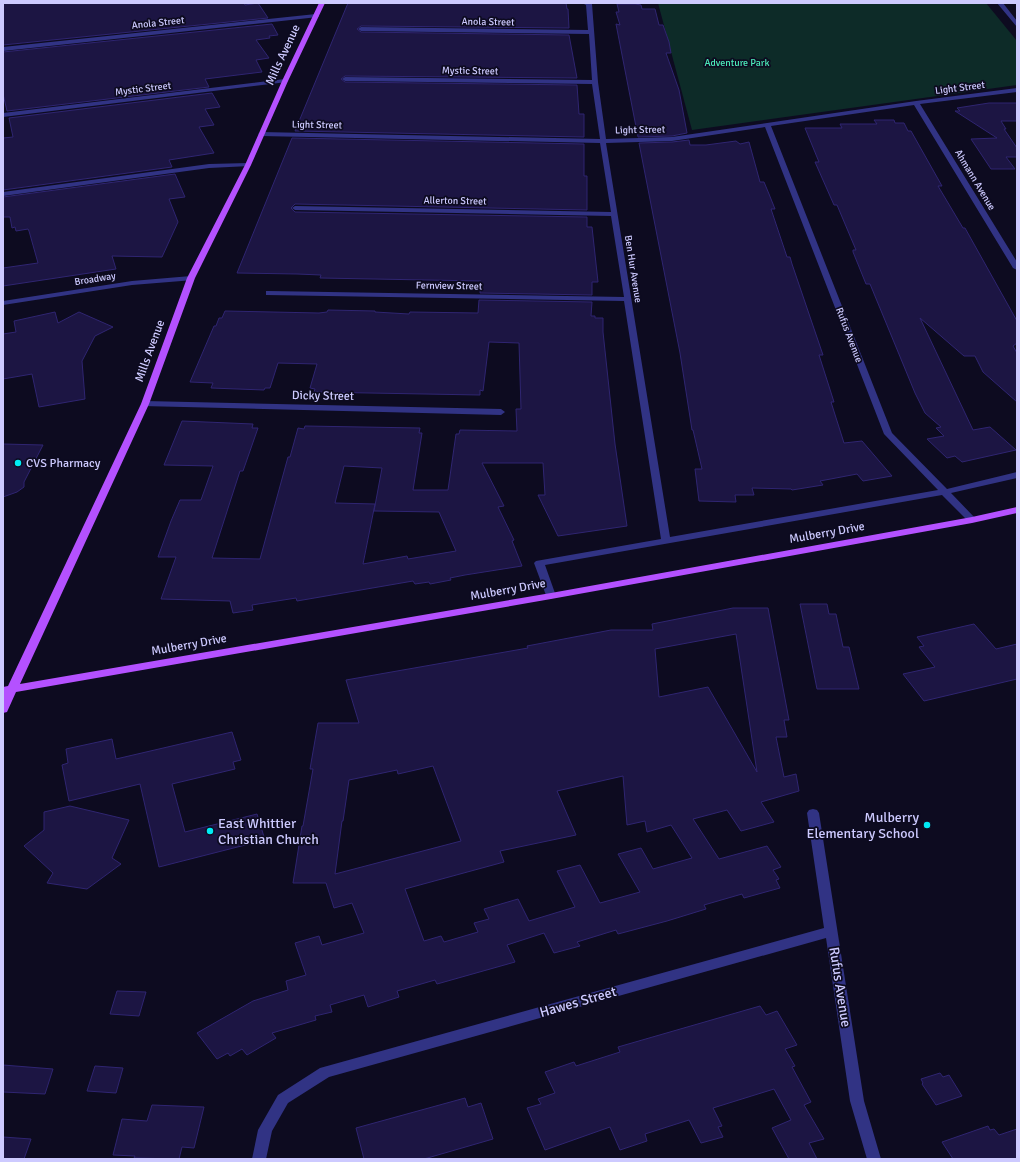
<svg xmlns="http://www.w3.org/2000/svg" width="1020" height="1162" viewBox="0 0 1020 1162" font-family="Signika,sans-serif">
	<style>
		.green { fill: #0d2b28 }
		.building { fill: #1c1543; stroke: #2f2571; fill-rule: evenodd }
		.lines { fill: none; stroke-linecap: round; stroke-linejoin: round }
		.minor { fill: #313384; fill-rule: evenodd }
		.major { fill: #b451ff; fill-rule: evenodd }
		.poi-dot { fill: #00ebf5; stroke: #0d0b20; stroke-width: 1.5 }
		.labels { text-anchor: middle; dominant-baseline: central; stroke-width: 3.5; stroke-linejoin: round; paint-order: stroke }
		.far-street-label { font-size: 10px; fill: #cdcaff; stroke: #0d0b20 }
		.far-park-label { font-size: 10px; fill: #4beab9; stroke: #0d0b20 }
		.street-label { font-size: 12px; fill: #cdcaff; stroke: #0d0b20 }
		.poi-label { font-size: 12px; fill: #cdcaff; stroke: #0d0b20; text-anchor: start }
		.near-poi-label { font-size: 14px; fill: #cdcaff; stroke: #0d0b20; text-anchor: end }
		.near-street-label { font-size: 14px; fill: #cdcaff; stroke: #0d0b20 }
	</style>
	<rect width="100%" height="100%" fill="#0d0b20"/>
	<!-- green -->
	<path class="green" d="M658,3H986L1017,41V85L692,130Z"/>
	<!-- building -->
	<path class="building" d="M3,3H244L245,5L258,3L268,18L3,45Z
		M348,3H566L567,9H568L569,28L361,26L357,29L361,32L569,35L577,78L345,76L341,79L345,82L577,85L579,114H584V137L295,131Z
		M617,4H635L641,5L642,9H655L659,25H663L669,42L671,53H666L679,90L687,133L672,136L638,137L616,24L620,25L616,12H619Z
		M272,24L278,35L269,36L270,38L256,40L269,58L256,60L262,72L205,79L209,87L7,111L3,94V52Z
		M212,93L220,107L205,109L214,125L199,127L214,153L169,160L172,167L3,190V138L13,137L9,118Z
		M989,103H1017V121H1001L1006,129H1004L1017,148V157H1006L1015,169H991L971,139L997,138L955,111H960L957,108Z
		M874,120H894L895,123H904L908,131H911L942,186H938L963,228H965L1017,321V343L1013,346L1017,353V402L983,372L975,356H964L920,318L973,430L990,427L1016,450L962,462L955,456L947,458L927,439L944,436L936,428L941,427L925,413L915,393L870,284H866L853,252V250H856L837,205H834L815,162H819L805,128H842L840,124H877Z
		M292,138L584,144V176H587V210L295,204L291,208L295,212L587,217V227H592L598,282H592V295L480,293L481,281L320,278L321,275L297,274L237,273Z
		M689,140L690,145H706L736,141L740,144L749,142L760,182H764L769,194L775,209H771L787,257H790L792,264L823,355H819L834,402H831L844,443L862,441L892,476L863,481L857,474L820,481L823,485L792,490L791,489L752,488L754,495H735L736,502L699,501L695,469H702L693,430H692L680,353L639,143L672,142Z
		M175,174L185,197L169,199L178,222L162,257L112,256L116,269L3,286V268L38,263L29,231L28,229L16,231L15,227L12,228L10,217H3V197Z
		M479,300L592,302L591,316H595V318H603V332L615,444L627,526L558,536L538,495H545L543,463H482L504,506L498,507L514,540L512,541L522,566L465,575L450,578L451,580L430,584L429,582L415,584L413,581L297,601L296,598L252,605L253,610L233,613L230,601L161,599L176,557H158L171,521L180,500H201L213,466L164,465L182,421L253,424L252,428H258L243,471H240L212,558L260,559L288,457H290L298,428L304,429L305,426L420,428L419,433H422L413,490H448L456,434H459L460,430L517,431L516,409H521L519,343L489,342L483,391L480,390V395L314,392L315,389L310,388L317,364L278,363L270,388H265L264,390L211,388L213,383L190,382L214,326H216L219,318H222L225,311L319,313L327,312L328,310L375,311V312L409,314L410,312L478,313ZM344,466L382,468L374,511L439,512L456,551L408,559L407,556L363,564L375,504L335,503Z
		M55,312L58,323L79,312L113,327L95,336L82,361L85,399L39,407L32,374L3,379V334L16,332L14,321Z
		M3,444L43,445L24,482V487L17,492L3,497Z
		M800,604H827L829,614H836L843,647H849L859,689H817Z
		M733,608H768L789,720H784L787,737H776L784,777L796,774L799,791L761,802L774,822L741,831L727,810L693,819L719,859L767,846L781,867L773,870L779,879L776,880L780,888L744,898L742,894L704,905L706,909L667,921L618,934L616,930L577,942L580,946L554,953L544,933L507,945L515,962L437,984L435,980L397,991L399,997L368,1007L364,995L330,1005L332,1012L315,1016L316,1020L272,1033L276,1038L247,1055L242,1049L230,1056L228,1053L217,1059L197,1033L253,1001L288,990L286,981L306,975L295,943L319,936L322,945L364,933L352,903L334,908L326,883H293L302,826H303L313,769H310L318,723H359L346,680L528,648L527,646L611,630H653L652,624ZM736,634L757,772L708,687L659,697L655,649ZM433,766L461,841L335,874L342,821H343L349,780L397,770L398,774ZM623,776L627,825L645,821L647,832L671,825L692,858L653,869L641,848L618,854L640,892L600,903L580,865L557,871L575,907L529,921L518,899L484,909L489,919L474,923L478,932L444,942L441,936L424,941L405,889L504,862L500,851L576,835L557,791Z
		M974,624L996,649L1017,644V679L924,701L903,674L935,667L919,647L924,646L917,637Z
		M232,732L241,760L233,762L235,769L172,784L185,832L257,814L265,840L159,867L140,784L69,801L62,765L68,763L66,749L112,739L116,759Z
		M70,806L129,820L112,858L121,864L87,889L47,883L53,873L24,846L44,830V812Z
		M117,991L146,992L139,1016L110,1014Z
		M760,1006L766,1015L777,1011L797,1045L785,1049L795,1066L792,1067L811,1102L804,1105L824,1139L809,1143L817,1159H789L772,1128L791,1120L774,1089L713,1108L722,1126L718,1127L723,1137L701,1143L689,1120L645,1134L647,1141L620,1150L610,1127L545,1150L527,1108L541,1104L538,1099L555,1093L545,1072L574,1062L576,1066L620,1052L618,1047Z
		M3,1065L53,1069L45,1094L3,1092Z
		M95,1066L123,1068L116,1093L87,1091Z
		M940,1073L943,1077L949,1075L962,1096L936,1105L922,1084L923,1083L921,1079Z
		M465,1098L468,1107L481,1103L493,1139L424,1159H364L356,1128Z
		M152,1105L204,1107L194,1148L182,1147L179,1159L134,1158L135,1156L113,1155L122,1119L147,1121Z
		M988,1126L990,1130L994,1129L999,1135L1017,1129V1159H953L942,1142Z
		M3,1137L31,1139L24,1159H3Z"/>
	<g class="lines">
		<!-- minor -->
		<path class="minor" d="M582,3L592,4L598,82L606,139L672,137L916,101L1017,88V92L920,104L1017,262V270L1013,268L914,105L771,126L892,433L947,489L1017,472V478L951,493L975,518L977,520L975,522H969L942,495L545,565L556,596L551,599L547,598L534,563L536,561L661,539L624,301L266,295V291H269L624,297L611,216L295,210L292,208L295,206L611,212L600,143L261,136L258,134L261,132L600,139L592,84L345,81L342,79L345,77L592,80L589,34L361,31L358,29L361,27L588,30L586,5ZM765,127L884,434L938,490L670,537L606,143L672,141Z
			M997,3H1003L1017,21V27Z
			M316,14L319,16L318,17L3,51V47Z
			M285,79L288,81L287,82L3,117V113Z
			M248,163L251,165L250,166L209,168L3,196V192L209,164Z
			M191,276H194V280L132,285L3,305V301L132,281Z
			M145,401L501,409L505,412L501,415L142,406L141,404Z
			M813,809L817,810L819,813L864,1101L881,1159H867L850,1101L826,938L329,1077L288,1103L272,1131L266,1159H252L258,1130L278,1095L320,1068L824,928L807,813L809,810Z"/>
		<!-- major -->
		<path class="major" d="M319,3H325L288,81L251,165L195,278L149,404L20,684L551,593L972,517L1017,507V513L972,523L551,599L16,692L7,712L3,713L4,694L3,695V687L8,686L141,404L187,278L245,165L282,81Z"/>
	</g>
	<!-- markers -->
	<g class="poi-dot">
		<circle cx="18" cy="463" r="4"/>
		<circle cx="927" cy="825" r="4"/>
		<circle cx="210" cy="831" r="4"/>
	</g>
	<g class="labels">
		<!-- far-street labels -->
		<g class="far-street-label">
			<text transform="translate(488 22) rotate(1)">Anola Street</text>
			<text transform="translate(158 23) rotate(-6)">Anola Street</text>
			<text transform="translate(470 71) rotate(1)">Mystic Street</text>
			<text transform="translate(960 88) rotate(-7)">Light Street</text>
			<text transform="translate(143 89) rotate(-7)">Mystic Street</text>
			<text transform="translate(317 125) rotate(1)">Light Street</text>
			<text transform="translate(640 130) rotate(-1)">Light Street</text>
			<text transform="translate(975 180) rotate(59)">Ahmann Avenue</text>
			<text transform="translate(455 201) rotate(1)">Allerton Street</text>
			<text transform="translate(633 269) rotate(81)">Ben Hur Avenue</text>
			<text transform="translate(95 279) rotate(-9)">Broadway</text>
			<text transform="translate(449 286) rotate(1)">Fernview Street</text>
			<text transform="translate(849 335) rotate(69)">Rufus Avenue</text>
		</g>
		<!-- far-park labels -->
		<g class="far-park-label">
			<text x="737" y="63">Adventure Park</text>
		</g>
		<!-- street labels -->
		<g class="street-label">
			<text transform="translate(283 55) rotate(-65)">Mills Avenue</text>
			<text transform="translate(150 351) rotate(-70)">Mills Avenue</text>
			<text transform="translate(323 396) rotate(1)">Dicky Street</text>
			<text transform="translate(827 533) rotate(-10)">Mulberry Drive</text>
			<text transform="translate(508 590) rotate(-10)">Mulberry Drive</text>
			<text transform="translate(189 645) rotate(-10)">Mulberry Drive</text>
		</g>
		<!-- poi labels -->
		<g class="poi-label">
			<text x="26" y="463">CVS Pharmacy</text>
		</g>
		<!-- near-poi labels -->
		<g class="near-poi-label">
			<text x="919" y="817">Mulberry<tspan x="919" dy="16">Elementary School</tspan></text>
			<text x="218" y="823" text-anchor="start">East Whittier<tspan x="218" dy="16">Christian Church</tspan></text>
		</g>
		<!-- near-street labels -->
		<g class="near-street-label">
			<text transform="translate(840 987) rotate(81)">Rufus Avenue</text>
			<text transform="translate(578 1002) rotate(-16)">Hawes Street</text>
		</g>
	</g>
	<!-- border -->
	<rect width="1020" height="1162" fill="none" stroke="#cdcaff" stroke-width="8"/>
</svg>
